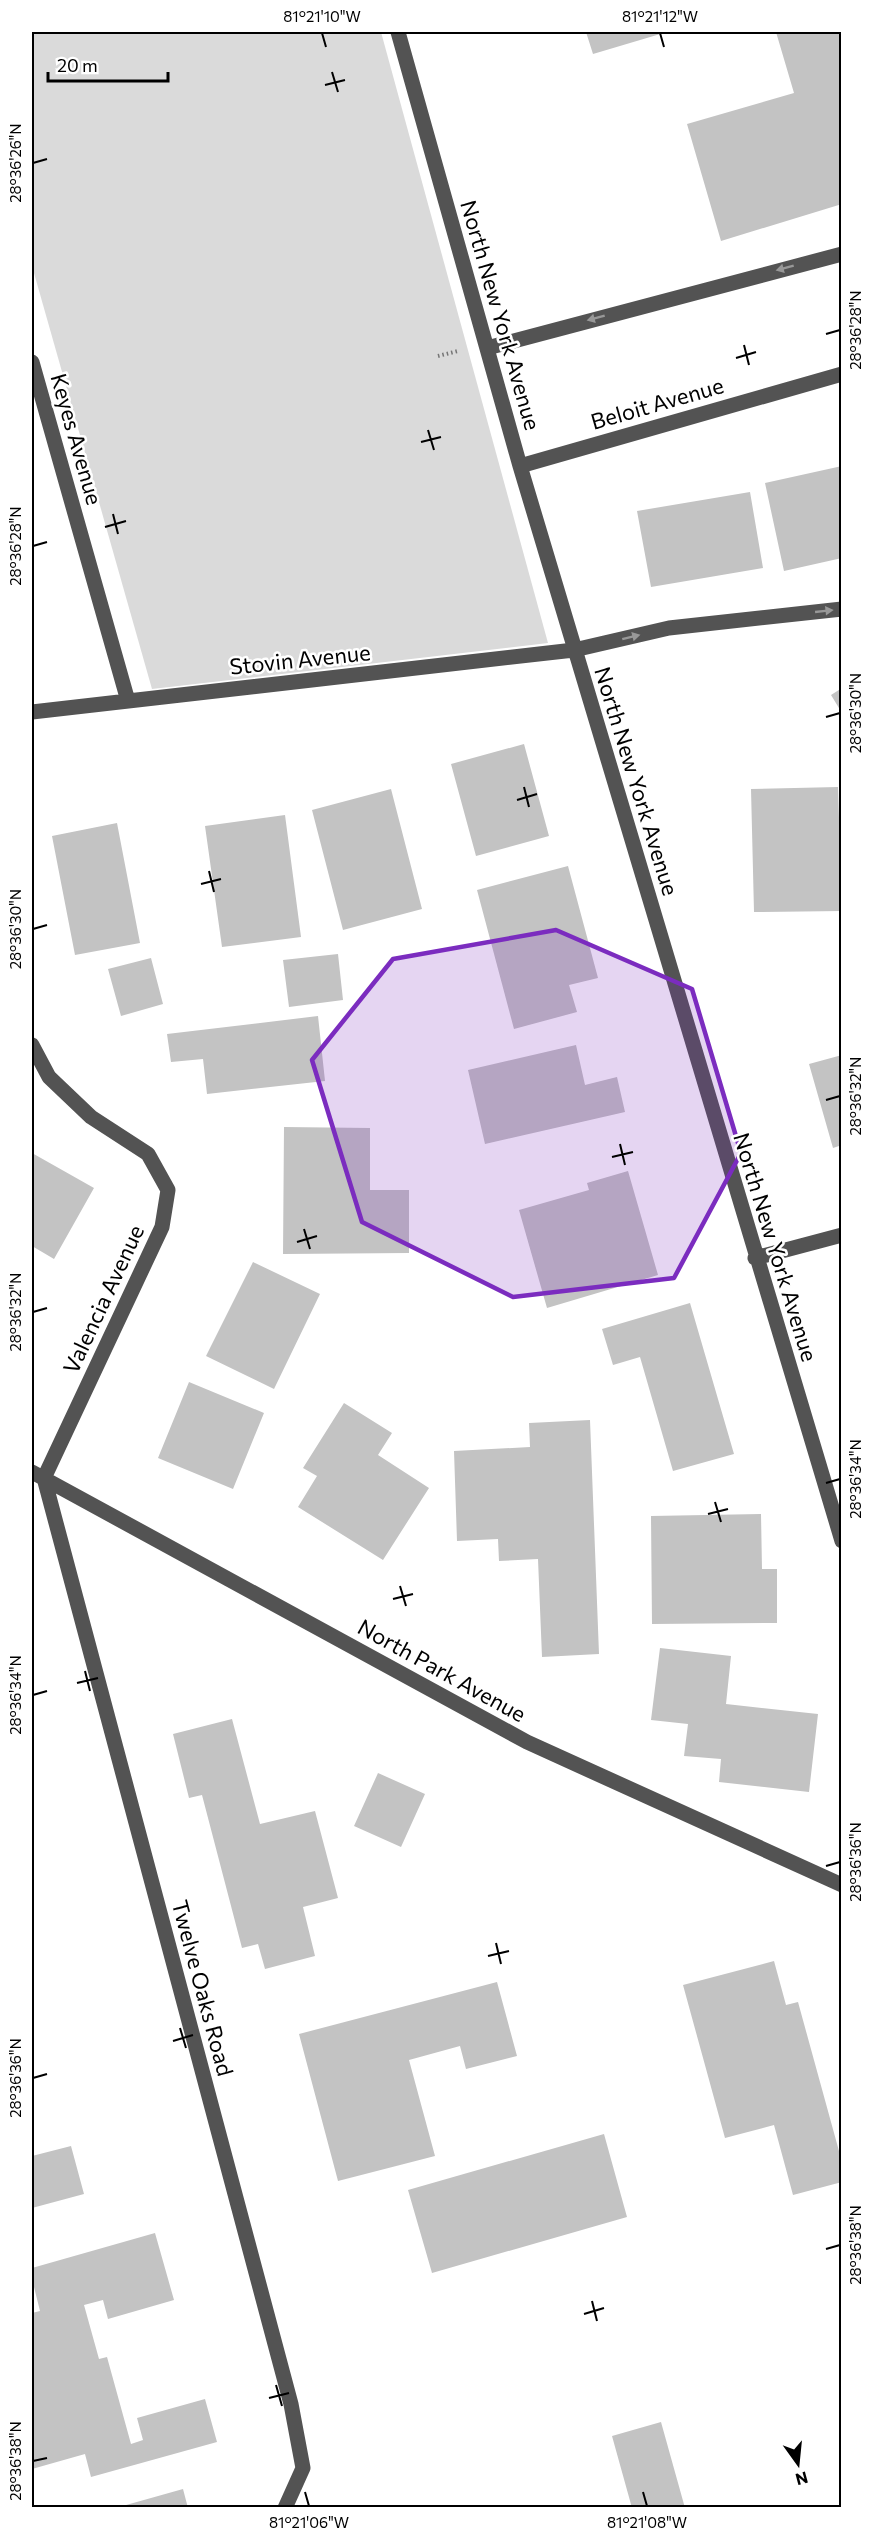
<svg xmlns="http://www.w3.org/2000/svg" width="873" height="2539" viewBox="0 0 873 2539" font-family="Commissioner,sans-serif">
	<style>
		.green { fill: #dadada }
		.building { fill: #c3c3c3 }
		.lines { fill: none; stroke-linecap: round; stroke-linejoin: round }
		.path { stroke: #757575; stroke-width: 4; stroke-dasharray: 1.5 3; stroke-linecap: butt }
		.minor { stroke: #535353; stroke-width: 15 }
		.oneway { fill: #989898 }
		.marked { fill: #7b2cbf; fill-opacity: 0.2; stroke: #7b2cbf; stroke-width: 4.5; stroke-linejoin: round }
		.ticks { fill: none; stroke: #000; stroke-width: 2 }
		.labels { text-anchor: middle; dominant-baseline: central; stroke-width: 5; stroke-linejoin: round; paint-order: stroke }
		.street-label { font-size: 22px; fill: #000; stroke: #fff }
		.neatline { fill: none; stroke: #000; stroke-width: 2 }
		.ticks-label { font-size: 15px; text-anchor: middle; fill: #000 }
	</style>
	<rect width="100%" height="100%" fill="#fff"/>
	<!-- green -->
	<path class="green" d="M32,32H381L548,643L152,689L32,266Z"/>
	<!-- building -->
	<path class="building" d="M586,32H667L593,54Z
		M776,32H842V204L721,241L687,124L794,93Z
		M842,466V558L784,571L765,483Z
		M750,492L763,568L651,587L637,511Z
		M842,688V713L831,695Z
		M524,744L549,836L476,856L451,764Z
		M838,787L839,818H842V911L754,912L751,789Z
		M391,789L422,909L343,930L312,810Z
		M285,815L301,937L222,947L205,826Z
		M117,823L140,943L75,955L52,836Z
		M568,866L598,978L569,985L577,1012L514,1029L477,890Z
		M338,954L343,1000L289,1007L283,960Z
		M151,958L163,1004L121,1016L108,969Z
		M318,1016L325,1081L207,1094L203,1059L171,1062L167,1034Z
		M576,1045L585,1085L617,1077L625,1112L485,1144L468,1070Z
		M842,1055V1145L833,1148L809,1064Z
		M284,1127L370,1128V1190H409V1253L283,1254Z
		M32,1153L94,1188L54,1259L32,1246Z
		M628,1171L658,1275L547,1308L519,1210L589,1190L587,1183Z
		M253,1262L320,1294L274,1389L206,1356Z
		M690,1303L734,1454L673,1471L640,1357L613,1365L602,1329Z
		M189,1382L264,1413L233,1489L158,1458Z
		M344,1403L392,1433L378,1455L429,1488L383,1560L298,1507L317,1476L303,1468Z
		M590,1420L599,1654L542,1657L538,1559L499,1561L498,1539L457,1541L454,1451L530,1447L529,1423Z
		M761,1514L762,1569H777V1623L652,1624L651,1516Z
		M660,1648L731,1656L726,1704L818,1714L809,1792L719,1782L721,1759L684,1756L688,1724L651,1720Z
		M232,1719L260,1824L315,1811L338,1898L303,1907L315,1956L265,1969L258,1944L242,1948L202,1795L189,1798L173,1734Z
		M378,1773L425,1794L401,1847L354,1826Z
		M774,1961L786,2005L798,2002L842,2162V2182L793,2195L774,2125L725,2138L683,1985Z
		M497,1982L517,2056L466,2069L460,2046L409,2060L435,2156L338,2181L299,2034Z
		M604,2134L627,2217L432,2273L408,2190Z
		M71,2146L84,2194L32,2208V2156Z
		M155,2233L174,2300L108,2319L103,2300L84,2305L99,2359L107,2357L131,2444L143,2440L137,2418L205,2399L217,2442L91,2477L85,2454L32,2469V2313L40,2311L32,2279V2268Z
		M661,2422L685,2508H632L612,2436Z
		M183,2489L188,2508H119V2507Z"/>
	<g class="lines">
		<!-- path -->
		<path class="path" d="M438,356L458,351"/>
		<!-- minor -->
		<path class="minor" d="M398,32L520,466L842,1541
			M487,348L842,254
			M32,362L128,701
			M520,466L842,374
			M32,712L574,650L669,628L842,609
			M32,1045L49,1077L91,1117L148,1154L168,1190L162,1227L44,1478L291,2404L303,2468L285,2508
			M755,1258L842,1235
			M32,1472L527,1742L842,1885"/>
	</g>
	<!-- one-way arrows -->
	<defs><path id="oneway-solid" d="M-6-.8H1V-3.2L6.5 0L1 3.2V.8H-6Z" transform="scale(1.5)"/></defs>
	<g class="oneway">
		<use href="#oneway-solid" transform="translate(785 268) rotate(165)"/>
		<use href="#oneway-solid" transform="translate(596 318) rotate(165)"/>
		<use href="#oneway-solid" transform="translate(824 611) rotate(-6)"/>
		<use href="#oneway-solid" transform="translate(631 637) rotate(-14)"/>
	</g>
	<!-- marked area -->
	<path class="marked" d="M556,930L692,989L741,1153L674,1278L513,1297L362,1222L312,1060L393,959Z"/>
	<!-- ticks -->
	<path class="ticks" d="M322,33L326,47M660,33L664,47M332,72L338,92M325,85L345,80M33,163L47,159M826,334L840,330M744,345L749,365M736,358L756,352M428,430L434,450M421,442L441,437M113,514L118,534M105,527L126,521M33,546L47,542M826,717L840,713M524,787L529,807M517,800L537,794M209,871L214,892M201,884L221,879M33,929L47,925M826,1100L840,1096M620,1144L625,1165M612,1157L633,1152M304,1229L310,1249M297,1242L317,1236M33,1312L47,1308M826,1483L840,1479M715,1502L721,1522M708,1514L728,1509M400,1586L406,1606M393,1599L413,1594M85,1671L90,1691M77,1683L98,1678M33,1695L47,1691M826,1866L840,1862M496,1943L501,1964M488,1956L509,1951M180,2028L186,2048M173,2041L193,2035M33,2078L47,2074M826,2249L840,2245M592,2301L597,2321M584,2314L604,2308M276,2385L282,2406M269,2398L289,2393M33,2461L47,2458M305,2492L309,2506M643,2492L647,2506"/>
	<g class="labels">
		<!-- street labels -->
		<g class="street-label">
			<text transform="translate(501 315) rotate(74)">North New York Avenue</text>
			<text transform="translate(657 403) rotate(-16)">Beloit Avenue</text>
			<text transform="translate(77 439) rotate(74)">Keyes Avenue</text>
			<text transform="translate(300 659) rotate(-6)">Stovin Avenue</text>
			<text transform="translate(637 781) rotate(73)">North New York Avenue</text>
			<text transform="translate(776 1247) rotate(73)">North New York Avenue</text>
			<text transform="translate(103 1299) rotate(-65)">Valencia Avenue</text>
			<text transform="translate(442 1670) rotate(29)">North Park Avenue</text>
			<text transform="translate(203 1988) rotate(75)">Twelve Oaks Road</text>
		</g>
	</g>
	<!-- border -->
	<rect width="873" height="2539" fill="none" stroke="#ffffff" stroke-width="66"/>
	<!-- north arrow -->
	<g transform="translate(798 2464) rotate(165)" stroke="#ffffff" stroke-width="4.5" paint-order="stroke">
	<path d="M0-4.5L10 22L0 15L-10 22Z" fill="#000000"/>
	<text y="-9" font-size="16" font-weight="bold" text-anchor="middle" fill="#000000">N</text>
	</g>
	<!-- scale -->
	<path d="M48 72v9h120v-9" fill="none" stroke="#000000" stroke-width="3"/>
	<text x="57" y="72" font-size="18" fill="#000000" stroke="#ffffff" stroke-width="4.5" paint-order="stroke">20 m</text>
	<rect x="33" y="33" width="807" height="2473" class="neatline"/>
	<g class="ticks-label">
		<text x="322" y="22">81°21'10"W</text>
		<text x="660" y="22">81°21'12"W</text>
		<text transform="translate(16 163) rotate(-90)" y="5">28°36'26"N</text>
		<text transform="translate(856 330) rotate(-90)" y="5">28°36'28"N</text>
		<text transform="translate(16 546) rotate(-90)" y="5">28°36'28"N</text>
		<text transform="translate(856 713) rotate(-90)" y="5">28°36'30"N</text>
		<text transform="translate(16 929) rotate(-90)" y="5">28°36'30"N</text>
		<text transform="translate(856 1096) rotate(-90)" y="5">28°36'32"N</text>
		<text transform="translate(16 1312) rotate(-90)" y="5">28°36'32"N</text>
		<text transform="translate(856 1479) rotate(-90)" y="5">28°36'34"N</text>
		<text transform="translate(16 1695) rotate(-90)" y="5">28°36'34"N</text>
		<text transform="translate(856 1862) rotate(-90)" y="5">28°36'36"N</text>
		<text transform="translate(16 2078) rotate(-90)" y="5">28°36'36"N</text>
		<text transform="translate(856 2245) rotate(-90)" y="5">28°36'38"N</text>
		<text transform="translate(16 2461) rotate(-90)" y="5">28°36'38"N</text>
		<text x="309" y="2528">81°21'06"W</text>
		<text x="647" y="2528">81°21'08"W</text>
	</g>
</svg>
